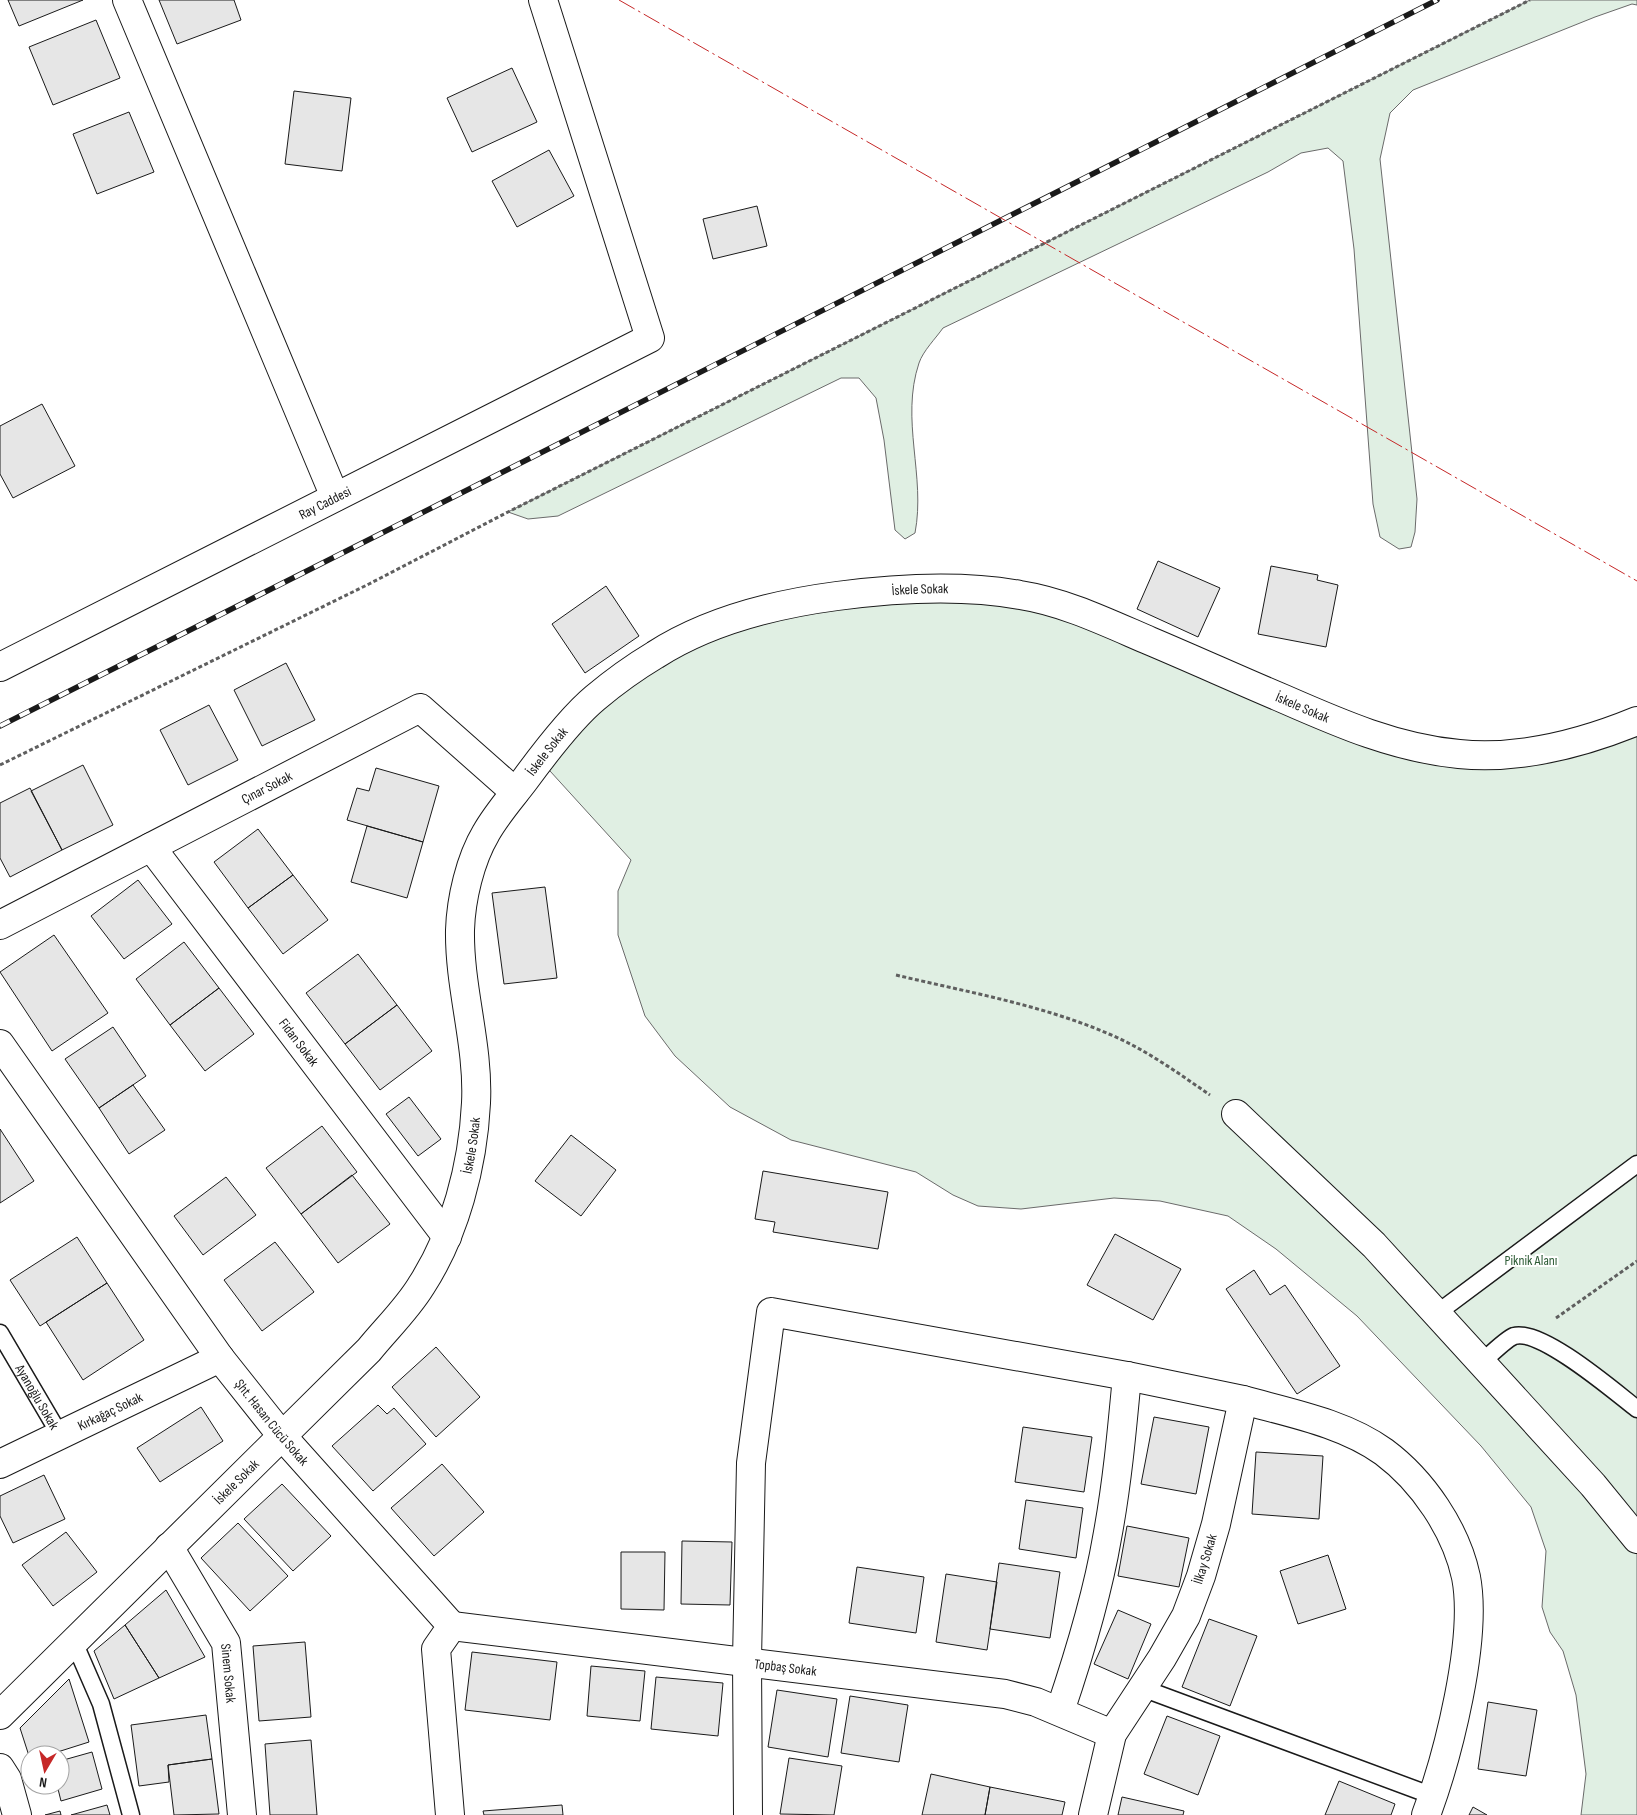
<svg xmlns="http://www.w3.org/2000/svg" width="1637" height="1815" viewBox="0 0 1637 1815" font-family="'Sofia Sans Condensed',sans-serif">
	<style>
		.green { fill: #e0efe3; stroke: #6a6a6a }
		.building { fill: #e6e6e6; stroke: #1a1a1a }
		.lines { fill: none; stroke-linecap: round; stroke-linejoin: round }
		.service-casing { stroke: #1a1a1a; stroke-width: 19 }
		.minor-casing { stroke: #1a1a1a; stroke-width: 30 }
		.path { stroke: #5f5f5f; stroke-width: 3; stroke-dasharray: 4 2.5; stroke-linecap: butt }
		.service { stroke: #fff; stroke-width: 16 }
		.minor { stroke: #fff; stroke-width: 28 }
		.rail-casing { stroke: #1a1a1a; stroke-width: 5.5 }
		.rail { stroke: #fff; stroke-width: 4; stroke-dasharray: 11; stroke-linecap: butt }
		.power { stroke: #c62828; stroke-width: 1; stroke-dasharray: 18 4 2.5 4; stroke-linecap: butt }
		.labels { text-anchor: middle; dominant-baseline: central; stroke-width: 4; stroke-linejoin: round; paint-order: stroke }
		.street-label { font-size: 14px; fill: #1a1a1a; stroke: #fff }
		.park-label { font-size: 14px; fill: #2b5a34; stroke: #fff }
	</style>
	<rect width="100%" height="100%" fill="#fff"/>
	<!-- green -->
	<path class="green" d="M1530,0H1637V5L1632,4L1595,17L1413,90L1390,113L1380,159L1417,499L1415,532L1411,547L1399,549L1380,537L1373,504L1354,249L1343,161L1328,148L1301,153L1268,172L943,328C936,338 923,351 919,363C900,420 926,476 915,533L905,539L895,530L884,440L876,398L859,378H841L558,516L528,519L508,512Z
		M973,589L1462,754L1637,721V1815H1581L1586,1774L1576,1695L1563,1651L1550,1632L1542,1607L1546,1551L1531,1507L1481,1446L1357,1316L1276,1249L1228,1216L1160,1201L1114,1198L1021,1209L978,1206L953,1195L916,1172L791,1140L730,1107L675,1056L645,1016L618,935V891L631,860L540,760L592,700L752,613Z"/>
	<!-- building -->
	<path class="building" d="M8,0H83L19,26Z
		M159,0H234L241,20L177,44Z
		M96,20L120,78L53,105L29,47Z
		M512,68L537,122L472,152L447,98Z
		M294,91L351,98L342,171L285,164Z
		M129,112L154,172L97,194L73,134Z
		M549,150L574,196L517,227L492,181Z
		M757,206L767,246L713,259L703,219Z
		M42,404L75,466L13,498L0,474V426Z
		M1158,561L1220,588L1198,637L1137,609Z
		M1271,566L1318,575L1317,580L1338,585L1326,647L1258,634Z
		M606,586L639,636L585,673L552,624Z
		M286,663L315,720L262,746L234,690Z
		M209,705L238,760L188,785L160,730Z
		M83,765L113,825L62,850L31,791Z
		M376,768L439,786L423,842L347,820L357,788L369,791Z
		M30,788L62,850L10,877L0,858V803Z
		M367,826L423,842L407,898L351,882Z
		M258,829L293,875L248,908L214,862Z
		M293,875L328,920L283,954L248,908Z
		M138,880L172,924L124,959L91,916Z
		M545,887L557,978L504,984L492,893Z
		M54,935L108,1013L52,1051L0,972Z
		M184,942L219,988L170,1025L136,979Z
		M358,954L397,1005L345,1044L306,993Z
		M219,988L254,1034L205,1071L170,1025Z
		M397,1005L432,1051L380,1090L345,1044Z
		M113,1027L146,1076L99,1108L65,1059Z
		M133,1085L165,1130L129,1154L99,1108Z
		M409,1097L441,1139L418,1156L386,1114Z
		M322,1126L357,1172L301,1214L266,1168Z
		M0,1129L34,1181L0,1203Z
		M571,1135L616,1170L581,1216L535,1181Z
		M763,1171L888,1192L878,1249L773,1232L775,1222L755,1219Z
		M352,1175L390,1224L338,1263L301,1214Z
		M226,1177L256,1215L203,1255L174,1216Z
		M1115,1234L1181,1269L1153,1320L1087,1285Z
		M77,1237L107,1283L40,1326L10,1280Z
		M275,1242L314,1292L262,1331L224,1280Z
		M1254,1270L1270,1295L1285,1285L1340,1366L1297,1394L1226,1289Z
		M107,1283L144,1340L83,1380L46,1322Z
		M436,1347L480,1397L436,1437L392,1387Z
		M378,1405L387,1414L394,1408L426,1444L373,1491L332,1446Z
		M201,1407L223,1441L160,1482L137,1448Z
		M1154,1417L1209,1427L1196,1494L1141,1484Z
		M1023,1427L1092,1437L1084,1492L1015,1482Z
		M1256,1452L1323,1456L1319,1519L1252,1514Z
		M442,1464L484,1512L434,1556L391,1508Z
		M44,1475L65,1519L13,1543L0,1516V1496Z
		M282,1484L331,1536L293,1571L244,1519Z
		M1026,1500L1083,1508L1076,1558L1019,1549Z
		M238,1523L288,1576L250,1611L201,1558Z
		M1127,1526L1189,1538L1179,1587L1118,1576Z
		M66,1532L97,1572L53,1606L22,1565Z
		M682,1541L732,1542L730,1605L681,1604Z
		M621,1552H665L664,1610L621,1609Z
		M1328,1555L1346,1609L1298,1624L1280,1571Z
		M999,1563L1060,1572L1050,1638L990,1629Z
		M857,1567L924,1577L916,1633L849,1623Z
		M946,1574L997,1582L987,1650L936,1642Z
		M166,1590L205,1657L159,1678L125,1625Z
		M1118,1610L1151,1624L1128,1679L1094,1664Z
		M1209,1619L1257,1636L1230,1706L1182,1687Z
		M125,1625L159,1678L114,1699L94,1651Z
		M305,1642L311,1717L259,1721L253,1646Z
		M472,1652L557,1662L550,1720L465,1710Z
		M591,1666L645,1671L640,1721L587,1716Z
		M656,1677L723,1683L718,1736L651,1729Z
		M69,1679L89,1742L48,1755H30V1759L20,1728Z
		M777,1690L837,1699L828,1757L768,1747Z
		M850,1696L908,1705L899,1762L841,1753Z
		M1488,1702L1537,1710L1526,1776L1478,1769Z
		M206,1715L212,1759L168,1765L169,1782L139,1786L131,1725Z
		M1167,1716L1220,1736L1198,1795L1144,1774Z
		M311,1740L317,1815H270L265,1744Z
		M92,1752L102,1789L61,1801L57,1785H60V1761Z
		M789,1758L842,1766L834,1815L780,1814Z
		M212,1759L219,1814L174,1815L168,1765Z
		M931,1774L990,1787L985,1815H922Z
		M1339,1781L1395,1804L1391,1815H1325Z
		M990,1787L1065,1802L1062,1815H985Z
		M1122,1797L1184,1811L1183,1815H1118Z
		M107,1805L110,1815H71Z
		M562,1805L563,1815H484L483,1811Z
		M1473,1807L1487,1815H1469Z
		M60,1811L61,1815H45Z"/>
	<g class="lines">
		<!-- service casing -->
		<g class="service-casing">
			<g id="service">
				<path d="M1436,1314L1637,1164"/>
				<path id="s1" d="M0,1333L60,1435"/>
				<path d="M1481,1363C1489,1356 1506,1339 1514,1336C1541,1328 1615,1392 1637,1409"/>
				<path d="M74,1642L101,1704L131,1815"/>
				<path d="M1142,1688L1433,1796"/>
			</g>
		</g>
		<!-- minor casing -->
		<g class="minor-casing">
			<g id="minor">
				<path d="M127,0L335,497"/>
				<path id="s2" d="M0,667L650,338L543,0"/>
				<path id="s3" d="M151,847L447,1237"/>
				<path id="s4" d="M0,925L420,708L515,792"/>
				<path id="s5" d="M0,1044L220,1358L282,1436L452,1626L436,1649L450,1815"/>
				<path d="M1236,1114L1374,1245L1593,1485L1637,1539"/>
				<path d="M1243,1400C1290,1413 1344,1423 1384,1452C1423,1481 1456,1530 1466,1577C1478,1639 1448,1756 1426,1815"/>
				<path id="s6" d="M0,1464L220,1358"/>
				<path id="s7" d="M169,1547L226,1643L242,1815"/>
				<path id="s8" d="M452,1626L1005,1694L1036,1702L1112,1734"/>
				<path d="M1060,1711C1079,1655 1097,1597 1107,1538C1117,1485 1122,1430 1127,1376"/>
				<path id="s9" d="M0,1715L369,1350C386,1329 407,1309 421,1286C455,1234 473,1165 476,1103C479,1045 459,988 460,930C461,899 470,860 486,833C496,815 511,798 524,781C543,755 571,718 595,698C614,682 635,667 655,655C708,621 776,604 837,596C897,588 960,584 1020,595C1065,602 1108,623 1150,641C1195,660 1239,680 1284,699C1341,724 1396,748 1459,754C1520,760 1581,744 1637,721"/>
				<path d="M0,1768L7,1779L17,1815"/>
				<path d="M748,1815L747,1660L751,1463L771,1312L1127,1376L1243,1400L1216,1524L1201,1576L1186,1616L1162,1658L1112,1734L1093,1815"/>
			</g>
		</g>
		<!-- path -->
		<path class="path" d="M0,765L369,584L508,512L1530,0
			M896,975C967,992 1042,1005 1109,1034C1145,1049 1178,1073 1210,1095
			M1556,1318L1637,1261"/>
		<!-- service -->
		<use href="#service" class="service"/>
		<!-- minor -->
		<use href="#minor" class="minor"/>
		<!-- rail casing -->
		<g class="rail-casing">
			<path id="rail" d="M0,726L1437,0"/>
		</g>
		<!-- rail -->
		<use href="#rail" class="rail"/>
		<!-- power -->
		<path class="power" d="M619,0L1637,581"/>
	</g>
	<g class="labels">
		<!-- street labels -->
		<g class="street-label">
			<text stroke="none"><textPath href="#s2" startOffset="364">Ray Caddesi</textPath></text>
			<text stroke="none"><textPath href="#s9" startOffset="1594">İskele Sokak</textPath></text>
			<text stroke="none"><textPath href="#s9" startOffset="1999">İskele Sokak</textPath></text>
			<text stroke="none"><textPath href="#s9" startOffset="1172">İskele Sokak</textPath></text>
			<text stroke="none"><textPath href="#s4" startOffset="300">Çınar Sokak</textPath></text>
			<text stroke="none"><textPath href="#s3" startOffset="245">Fidan Sokak</textPath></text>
			<text stroke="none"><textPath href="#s9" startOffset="752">İskele Sokak</textPath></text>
			<text stroke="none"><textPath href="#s1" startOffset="74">Ayanoğlu Sokak</textPath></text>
			<text stroke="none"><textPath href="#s6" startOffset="122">Kırkağaç Sokak</textPath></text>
			<text stroke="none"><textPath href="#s5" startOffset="466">Şht. Hasan Cücü Sokak</textPath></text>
			<text stroke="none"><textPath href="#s9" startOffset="332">İskele Sokak</textPath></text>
			<text transform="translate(1205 1559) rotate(-73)">İlkay Sokak</text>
			<text stroke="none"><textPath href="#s8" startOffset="336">Topbaş Sokak</textPath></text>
			<text stroke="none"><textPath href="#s7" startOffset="142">Sinem Sokak</textPath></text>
		</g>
		<!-- park labels -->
		<g class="park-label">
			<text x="1531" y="1260">Piknik Alanı</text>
		</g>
	</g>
	<!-- north arrow -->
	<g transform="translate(45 1770) rotate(189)"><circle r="24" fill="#ffffff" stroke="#a3a3a3"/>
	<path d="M0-4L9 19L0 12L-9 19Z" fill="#c62828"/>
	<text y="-8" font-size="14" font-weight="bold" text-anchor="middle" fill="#1a1a1a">N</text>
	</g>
</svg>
